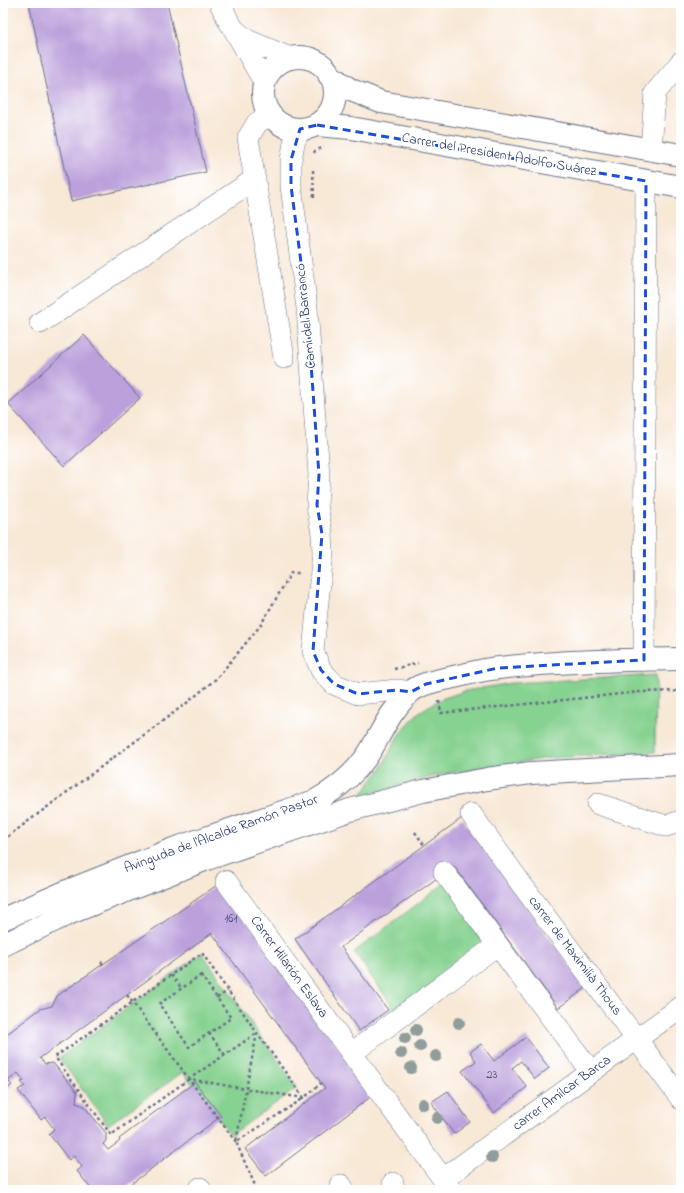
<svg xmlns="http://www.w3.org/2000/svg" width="684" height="1193" viewBox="0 0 684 1193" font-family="'Indie Flower',sans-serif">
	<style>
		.green { fill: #86d290; stroke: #508077 }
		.building { fill: #bba0db }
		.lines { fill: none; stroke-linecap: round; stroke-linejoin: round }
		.minor-casing { stroke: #687088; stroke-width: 22 }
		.major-casing { stroke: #687088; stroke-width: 24 }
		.path { stroke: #687088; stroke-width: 2.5; stroke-dasharray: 3 3; stroke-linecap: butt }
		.minor { stroke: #fff; stroke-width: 21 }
		.major { stroke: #fff; stroke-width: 22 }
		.tree { fill: #909d9c }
		.marked { fill: none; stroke: #1d4ed8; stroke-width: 3; stroke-dasharray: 8 5; stroke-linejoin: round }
		.labels { text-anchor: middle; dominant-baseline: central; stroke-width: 3.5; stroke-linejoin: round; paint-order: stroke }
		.number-label { font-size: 12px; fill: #434b7d }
		.street-label { font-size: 14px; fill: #1b2f5e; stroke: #fff }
	</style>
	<rect width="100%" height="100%" fill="#fff"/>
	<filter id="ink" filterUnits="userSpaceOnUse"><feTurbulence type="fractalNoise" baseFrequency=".025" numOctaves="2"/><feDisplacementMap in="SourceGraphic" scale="8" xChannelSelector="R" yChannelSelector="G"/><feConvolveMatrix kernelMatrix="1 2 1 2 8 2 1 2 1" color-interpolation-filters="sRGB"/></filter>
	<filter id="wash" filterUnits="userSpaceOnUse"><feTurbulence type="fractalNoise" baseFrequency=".012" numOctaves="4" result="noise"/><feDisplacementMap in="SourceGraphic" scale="16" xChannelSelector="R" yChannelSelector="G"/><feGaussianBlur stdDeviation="0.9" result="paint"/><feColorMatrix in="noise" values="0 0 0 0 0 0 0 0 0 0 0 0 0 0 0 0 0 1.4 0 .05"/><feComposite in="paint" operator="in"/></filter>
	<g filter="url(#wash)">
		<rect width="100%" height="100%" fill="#f8e8d6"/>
		<!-- green -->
		<path class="green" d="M656,675L655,752L549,758L443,774L360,796L381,769L399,734L419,712L441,699L465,691L511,683Z
			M445,883L490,944L396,1011L354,952Z
			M202,953L297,1088L231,1135L183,1072L108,1125L59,1058Z"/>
		<g id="blocks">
			<!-- building -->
			<path class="building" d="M29,3H167L206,172L71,201Z
				M84,335L140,398L64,466L8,404Z
				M462,818L586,988L558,1008L454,866L341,947L388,1010L359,1031L295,939Z
				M220,883L373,1095L266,1176L245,1149L325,1088L212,933L40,1058L45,1064L53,1063L77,1092L76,1103L84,1106L106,1133V1141L103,1144L108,1150L120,1141L119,1139L195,1082L221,1116L123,1190H92L77,1171L82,1167L74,1156L69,1160L49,1134L54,1129L45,1117L41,1120L18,1090L25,1086L21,1082L24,1081L18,1073L8,1081L12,1085L3,1091V1037L40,1009L52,1006L57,996Z
				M526,1037L549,1068L535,1079L521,1061L512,1068L527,1087L494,1113L462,1071L476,1061L470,1052L481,1044L494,1061Z
				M448,1091L470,1122L454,1134L431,1102Z"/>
		</g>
	</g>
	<g filter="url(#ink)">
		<use href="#blocks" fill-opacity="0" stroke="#687088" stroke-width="1"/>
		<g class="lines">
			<!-- minor casing -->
			<g class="minor-casing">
				<path id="minor" d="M220,3L228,20L235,31L264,82
					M236,31L247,40L290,58
					M270,115L257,123L248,138L284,358
					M300,129L294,143L291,160V186L307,308L319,475L317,505L322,534L323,552L313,651L321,670L334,684L358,694L397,690L411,692
					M651,150L655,93L681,62
					M40,323L255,179
					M644,660L646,181
					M598,804L666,826L681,821
					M471,814L522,885L681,1099
					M444,872L591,1072
					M226,881L451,1190
					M352,1053L497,945
					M443,1179L681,1007
					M393,1183L394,1190
					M341,1185L344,1190
					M200,1188V1190"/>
			</g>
			<!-- major casing -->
			<g class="major-casing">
				<path id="major" d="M263 93a36 36 0 1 1 72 0a36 36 0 1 1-72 0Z
					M329,75L351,90L381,102L681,155
					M317,125L351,128L681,187
					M3,919L65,892L176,848L315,801C339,788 358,772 372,748C384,727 391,711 409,693C421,682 442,680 458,676C471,673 485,669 499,668C560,661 620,660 681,659
					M3,945L70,913L204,860L350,810L423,791L487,779L531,773L681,765"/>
			</g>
			<!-- path -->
			<path class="path" d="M314,153L315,151L324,147
				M313,170L314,199
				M394,669L418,663
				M439,701L441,713L639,692L681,691
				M415,832L424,845
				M3,840L188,702L217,678L260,626L291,573H301
				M101,962L103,964
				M171,975L182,989
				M201,975L231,1018L189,1047L159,1004Z
				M127,995L133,1003L189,1079L236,1142L304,1098L257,1033L202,953L55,1057L111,1135L189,1079
				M217,998L228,991
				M209,1033L225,1055
				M257,1033L246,1089L189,1079Z
				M257,1190L236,1142L246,1089L304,1098L321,1083"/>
			<!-- minor -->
			<use href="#minor" class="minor"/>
			<!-- major -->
			<use href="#major" class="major"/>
		</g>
		<!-- trees -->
		<g class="tree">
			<circle cx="459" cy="1023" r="6"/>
			<circle cx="416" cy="1030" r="6"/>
			<circle cx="405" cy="1038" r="6"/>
			<circle cx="420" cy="1046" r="6"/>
			<circle cx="401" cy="1053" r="6"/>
			<circle cx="436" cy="1056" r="6"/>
			<circle cx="411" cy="1068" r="6"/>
			<circle cx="423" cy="1104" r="6"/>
			<circle cx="437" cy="1118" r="6"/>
			<circle cx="492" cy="1157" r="6"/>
		</g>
	</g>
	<!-- marked area -->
	<path class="marked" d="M317,125L646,181L644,660L498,668L426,684L411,692L397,690L358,694L334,684L321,670L313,651L322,534L317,505L319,475L307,308L291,186V160L300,129Z"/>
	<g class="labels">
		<!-- number labels -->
		<g class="number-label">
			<text x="231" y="919">161</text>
			<text x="492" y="1075">23</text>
		</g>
		<!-- street labels -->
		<g class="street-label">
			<text transform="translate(499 155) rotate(10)">Carrer del President Adolfo Suárez</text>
			<text transform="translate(306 316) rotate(-96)">Camí del Barrancó</text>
			<text transform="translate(221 834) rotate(-20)">Avinguda de l'Alcalde Ramón Pastor</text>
			<text transform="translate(575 956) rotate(53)">carrer de Maximilià Thous</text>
			<text transform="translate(289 967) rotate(54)">Carrer Hilarión Eslava</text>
			<text transform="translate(562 1093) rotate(-36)">carrer Amílcar Barca</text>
		</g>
	</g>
	<!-- margin -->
	<rect width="684" height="1193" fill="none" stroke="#fff" stroke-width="16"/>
</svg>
